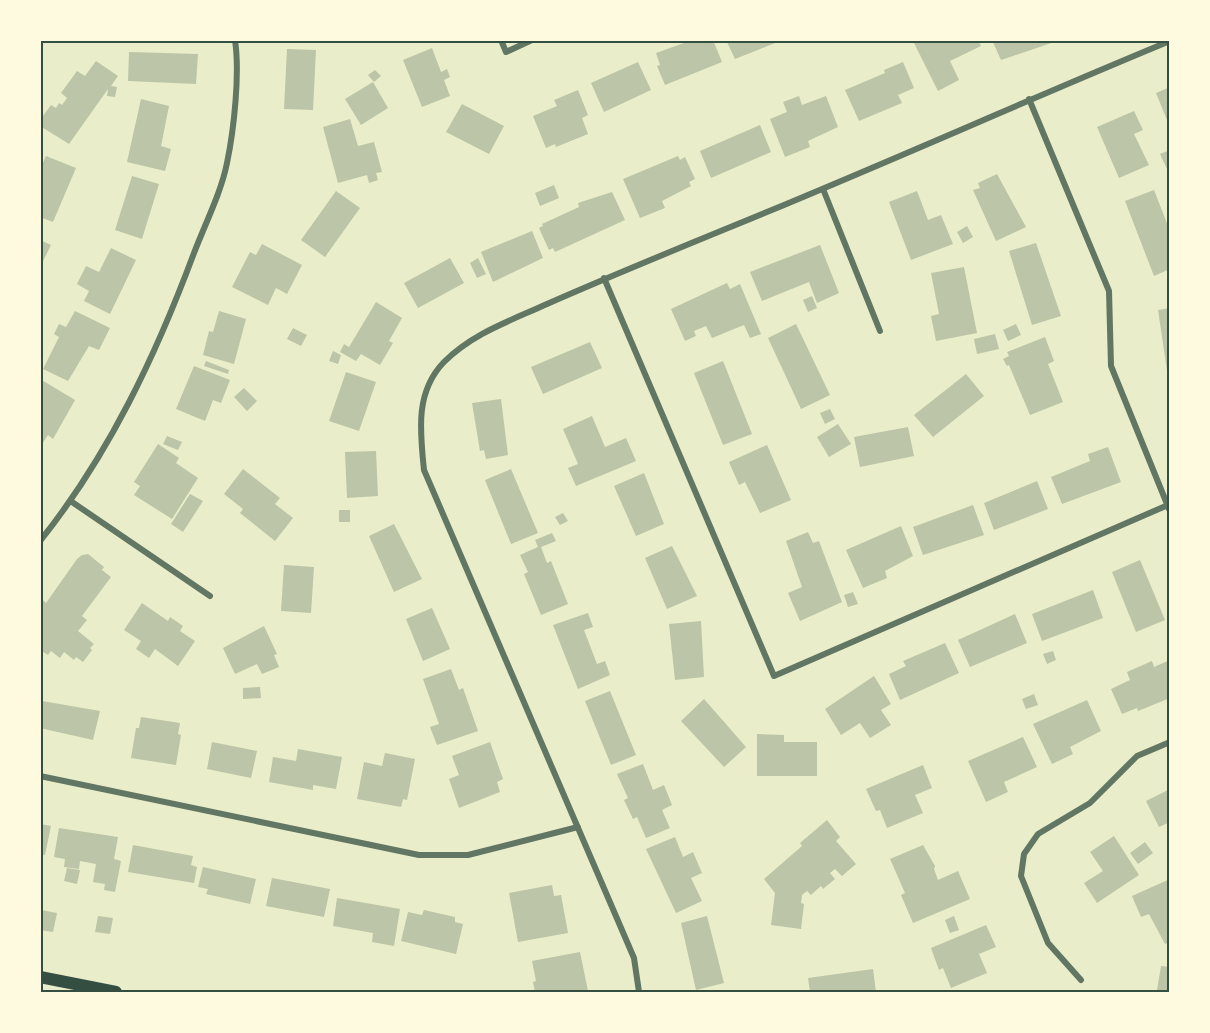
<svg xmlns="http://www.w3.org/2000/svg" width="1210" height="1033" viewBox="0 0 1210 1033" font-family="Inter,sans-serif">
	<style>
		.building { fill: #bcc5a7 }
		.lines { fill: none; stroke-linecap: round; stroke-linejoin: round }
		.minor { stroke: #617663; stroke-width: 6 }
		.secondary { stroke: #344e41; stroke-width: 12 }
		.neatline { fill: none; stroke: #344e41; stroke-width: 2 }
	</style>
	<rect width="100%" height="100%" fill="#e9edc9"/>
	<!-- building -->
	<path class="building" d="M684,40H713L722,62L665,85L657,66L660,65L656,53L684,43Z
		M726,40H780V41L735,59Z
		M919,40H978L981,46L950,61L959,80L938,91L914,43Z
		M992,40H1060L1001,60Z
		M432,48L441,72L447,69L450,77L444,80L450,96L422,107L403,60Z
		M287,49L316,50L313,110L284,109Z
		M129,52L198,54L196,84L128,81Z
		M96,61L118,76L111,86L117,87L115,97L107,96L108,89L69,144L40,126V120L51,105L56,108L59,103L62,105L67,98L61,93L77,71L85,76Z
		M638,62L651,90L604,112L591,83Z
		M903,62L914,88L898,95L902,103L859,121L845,90L885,73L884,70Z
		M375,70L381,76L374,82L368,75Z
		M373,82L388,108L361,125L345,99Z
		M1170,87V125H1169L1156,93Z
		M578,90L588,115L582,118L588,134L556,147L555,144L546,148L533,116L557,106L554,100Z
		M799,96L802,105L826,96L838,127L808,141L810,147L785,157L770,119L787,112L783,102Z
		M141,99L169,106L161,146L171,149L165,171L127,162Z
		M462,104L504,126L489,154L446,132Z
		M1134,111L1143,130L1134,134L1149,165L1119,178L1097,127Z
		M350,119L358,146L374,142L382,172L376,173L378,180L369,183L367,175L338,183L323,127Z
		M760,125L771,152L711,178L700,151Z
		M1170,150V168L1167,169L1160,154Z
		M46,156L76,168L53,222L40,217V169Z
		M678,156L680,160L685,157L695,179L689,182L691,186L662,201L665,208L640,218L623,179Z
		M997,174L1026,227L996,241L973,190L980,188L978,183Z
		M132,176L159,184L142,239L115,230Z
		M554,185L559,198L540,206L535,193Z
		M1154,190L1170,231V269L1154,276L1125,201Z
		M336,191L360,208L325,257L301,240Z
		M917,191L928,220L941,215L953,244L911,260L889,202Z
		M612,192L625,220L555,252L553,248L549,250L539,228L543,226L542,224L579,207L578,203Z
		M967,226L973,237L963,243L957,232Z
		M532,231L543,258L493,282L481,252Z
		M40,240L51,245L40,267Z
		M1036,243L1061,316L1032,325L1009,251Z
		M262,244L302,265L287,294L276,288L268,305L232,287L250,252L256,255Z
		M820,245L839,293L817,303L809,282L762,301L750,272Z
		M111,248L136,260L110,314L84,301L89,291L77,284L86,266L99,272Z
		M450,258L464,283L418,308L404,283Z
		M478,258L486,274L477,278L470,263Z
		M964,267L977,333L936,341L931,316L939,314L931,273Z
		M727,283L730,289L740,284L761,334L750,338L744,325L712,338L706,326L694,331L696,336L685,341L671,309Z
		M812,296L817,308L808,312L803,300Z
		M376,302L402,318L389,341L393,343L380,365L361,354L356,361L340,352L344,344L349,347Z
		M1170,308V376L1168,377L1158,310Z
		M75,311L110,328L99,350L89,346L68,381L43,369L59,337L54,334L59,324L66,327Z
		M219,311L246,319L234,364L203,355L209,331L213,332Z
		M796,324L830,395L801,409L768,338Z
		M1016,324L1021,335L1008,341L1003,330Z
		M293,328L307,335L301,346L287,339Z
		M995,334L999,349L977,354L974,339Z
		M1045,337L1054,361L1048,364L1063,402L1030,415L1009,365L1007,366L1003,359L1009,356L1007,352Z
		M590,342L602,368L543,394L531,367Z
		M333,351L341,355L338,364L329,361Z
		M206,361L229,370L228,374L204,366Z
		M723,361L752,434L723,445L694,373Z
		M194,366L230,380L221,403L213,400L205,421L176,409Z
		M346,372L376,382L359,431L329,421Z
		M966,374L984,396L933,437L914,415Z
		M40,379L75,400L53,439L48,435L40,447Z
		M244,388L257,401L247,411L234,397Z
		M501,399L508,455L486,459L484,450L480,451L472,403Z
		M830,409L835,419L825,424L820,413Z
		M592,416L605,447L626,438L636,461L576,486L568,468L578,464L563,429Z
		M838,424L851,444L829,457L817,437Z
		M908,427L914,456L860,467L854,437Z
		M167,436L182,442L178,450L163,444Z
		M158,444L179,458L176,463L198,478L172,519L134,495L140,486L134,482Z
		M767,445L791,500L760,513L745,482L739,485L729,462Z
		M1108,447L1121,482L1062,504L1051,477L1090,461L1088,454Z
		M376,451L378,496L347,498L345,452Z
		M243,469L280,498L275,504L293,518L275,541L240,513L243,509L224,494Z
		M511,469L538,533L511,544L485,480Z
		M644,473L664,524L636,536L614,486Z
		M1037,481L1048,509L994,530L984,503Z
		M190,494L203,501L183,532L171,524Z
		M973,505L984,535L923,555L913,527Z
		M339,510H350V522H339Z
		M563,513L568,521L560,525L555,517Z
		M394,524L422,579L394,592L369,536Z
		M901,526L913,556L885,571L887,578L863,588L846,550Z
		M808,532L813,543L819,541L842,602L800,621L788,593L802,587L786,541Z
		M552,533L556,541L541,547L547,563L551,561L568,604L541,615L524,574L528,572L520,555L538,547L535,540Z
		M672,546L697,596L667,609L645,558Z
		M88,554L104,567L102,570L111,577L82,616L87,620L78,631L94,644L90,648L92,650L83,662L76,657L74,660L64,652L60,658L51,651L48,655L40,650V604L43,600L46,603L77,559L82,555Z
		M1140,560L1165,620L1136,632L1112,572Z
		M284,565L314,567L311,613L281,611Z
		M1093,590L1103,618L1042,641L1032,614Z
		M853,592L858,604L848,607L844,595Z
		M142,603L168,621L170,617L183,626L180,631L195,641L178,666L155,649L149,658L136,649L141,641L124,630Z
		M432,608L450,649L423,661L406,619Z
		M588,613L593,627L584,630L597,664L605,661L610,675L578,689L553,625Z
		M1015,614L1027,643L970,667L958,640Z
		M701,621L704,677L675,680L669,624Z
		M264,626L277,654L274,655L279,667L262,674L257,664L235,674L223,648Z
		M945,643L959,673L900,700L889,674L906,666L903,661Z
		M1053,651L1056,660L1047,664L1043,654Z
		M1170,660V698L1138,711L1137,708L1122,714L1111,689L1130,680L1127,672L1152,661L1154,667Z
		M451,669L459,690L463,688L478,731L437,745L430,727L439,724L423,679Z
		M874,676L891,704L881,710L891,725L870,738L860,723L841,735L825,709Z
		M260,687L261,698L243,699V688Z
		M610,691L636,755L611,765L585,701Z
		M1034,694L1038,705L1026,709L1022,699Z
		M704,699L746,747L724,767L681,721Z
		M1087,700L1101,731L1070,747L1073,754L1052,764L1033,724Z
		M42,701L100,711L93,740L40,728Z
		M141,717L180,723L178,734L181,735L176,765L131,758L136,728H139Z
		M757,734L784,735V742H817V776H757Z
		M1023,737L1037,767L1004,782L1008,792L986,802L968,761Z
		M212,742L257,751L251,778L207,769Z
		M490,742L503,779L497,782L500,792L459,808L449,779L459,775L452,756Z
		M298,749L342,757L336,789L313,785V790L269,782L273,757L296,761Z
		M385,753L415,759L407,800L403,799L401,807L357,799L364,762L382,766Z
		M643,764L653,790L664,785L672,805L662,810L670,828L646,838L637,817L633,819L624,800L628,798L617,774Z
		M923,765L932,788L915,795L923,813L887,828L880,810L876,811L866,789Z
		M1170,789V822L1159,827L1146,801Z
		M827,820L840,837L836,841L856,864L842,876L835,869L830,873L835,879L823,889L821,886L811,895L807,891L802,895L801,903L804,904L801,929L771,925L775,893L764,879L802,846L800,843Z
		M40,824L51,826L45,855L40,854Z
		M59,828L118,837L114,859L121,861L115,892L104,890L105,884L93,882L96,864L80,861L79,869L64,867L65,859L54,857Z
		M1114,836L1139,875L1097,903L1084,883L1103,871L1090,852Z
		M675,837L683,857L693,852L702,873L691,878L702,901L676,913L646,849Z
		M1145,842L1153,853L1138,864L1130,853Z
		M133,845L193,856L191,865L197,867L194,883L128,872Z
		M923,845L935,866L934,869L938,880L958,871L970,899L913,923L901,895L905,893L890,859Z
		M203,867L256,879L250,904L206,894L208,889L198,887Z
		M67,868L80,870L77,884L64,881Z
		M272,878L330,889L324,917L266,906Z
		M1170,879V942L1165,944L1149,914L1141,917L1132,896Z
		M552,885L554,896L561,895L568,933L518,942L509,893Z
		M337,898L400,909L394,946L372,942L373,933L333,926Z
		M41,910L57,913L53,932L40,930Z
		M424,910L455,917V922L463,924L456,954L401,941L408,912L422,915Z
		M98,916L113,918L110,934L95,932Z
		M707,916L724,983L696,990L681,923Z
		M954,916L959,930L950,933L945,920Z
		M986,925L996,947L979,954L987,973L951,988L943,968L939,970L931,948Z
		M580,952L588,991L535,992L533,982L536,981L532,961Z
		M1161,966L1170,967V992L1157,990Z
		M873,969L876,992H810L808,978Z"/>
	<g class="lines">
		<!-- minor -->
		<path class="minor" d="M501,40L506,52L532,40
			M40,41L41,40
			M1029,99L1109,291L1111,366L1169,509
			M823,189L880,331
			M604,278L774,676L1168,505
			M72,502L210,596
			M40,541C109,455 156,355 194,253C205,224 221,193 227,163C234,129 240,74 235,40
			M40,776L419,855H468L578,827
			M1081,980L1048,943L1021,876L1024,854L1038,834L1090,803L1137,756L1170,742
			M639,992L634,958L424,470C420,431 415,392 444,362C473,333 510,321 547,304C606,278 667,253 728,228C876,168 1022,102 1170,41"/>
		<!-- secondary -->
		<path class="secondary" d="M40,977L116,992"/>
	</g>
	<!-- border -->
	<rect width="1210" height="1033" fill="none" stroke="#fefae0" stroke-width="84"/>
	<rect x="42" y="42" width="1126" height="949" class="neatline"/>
</svg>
